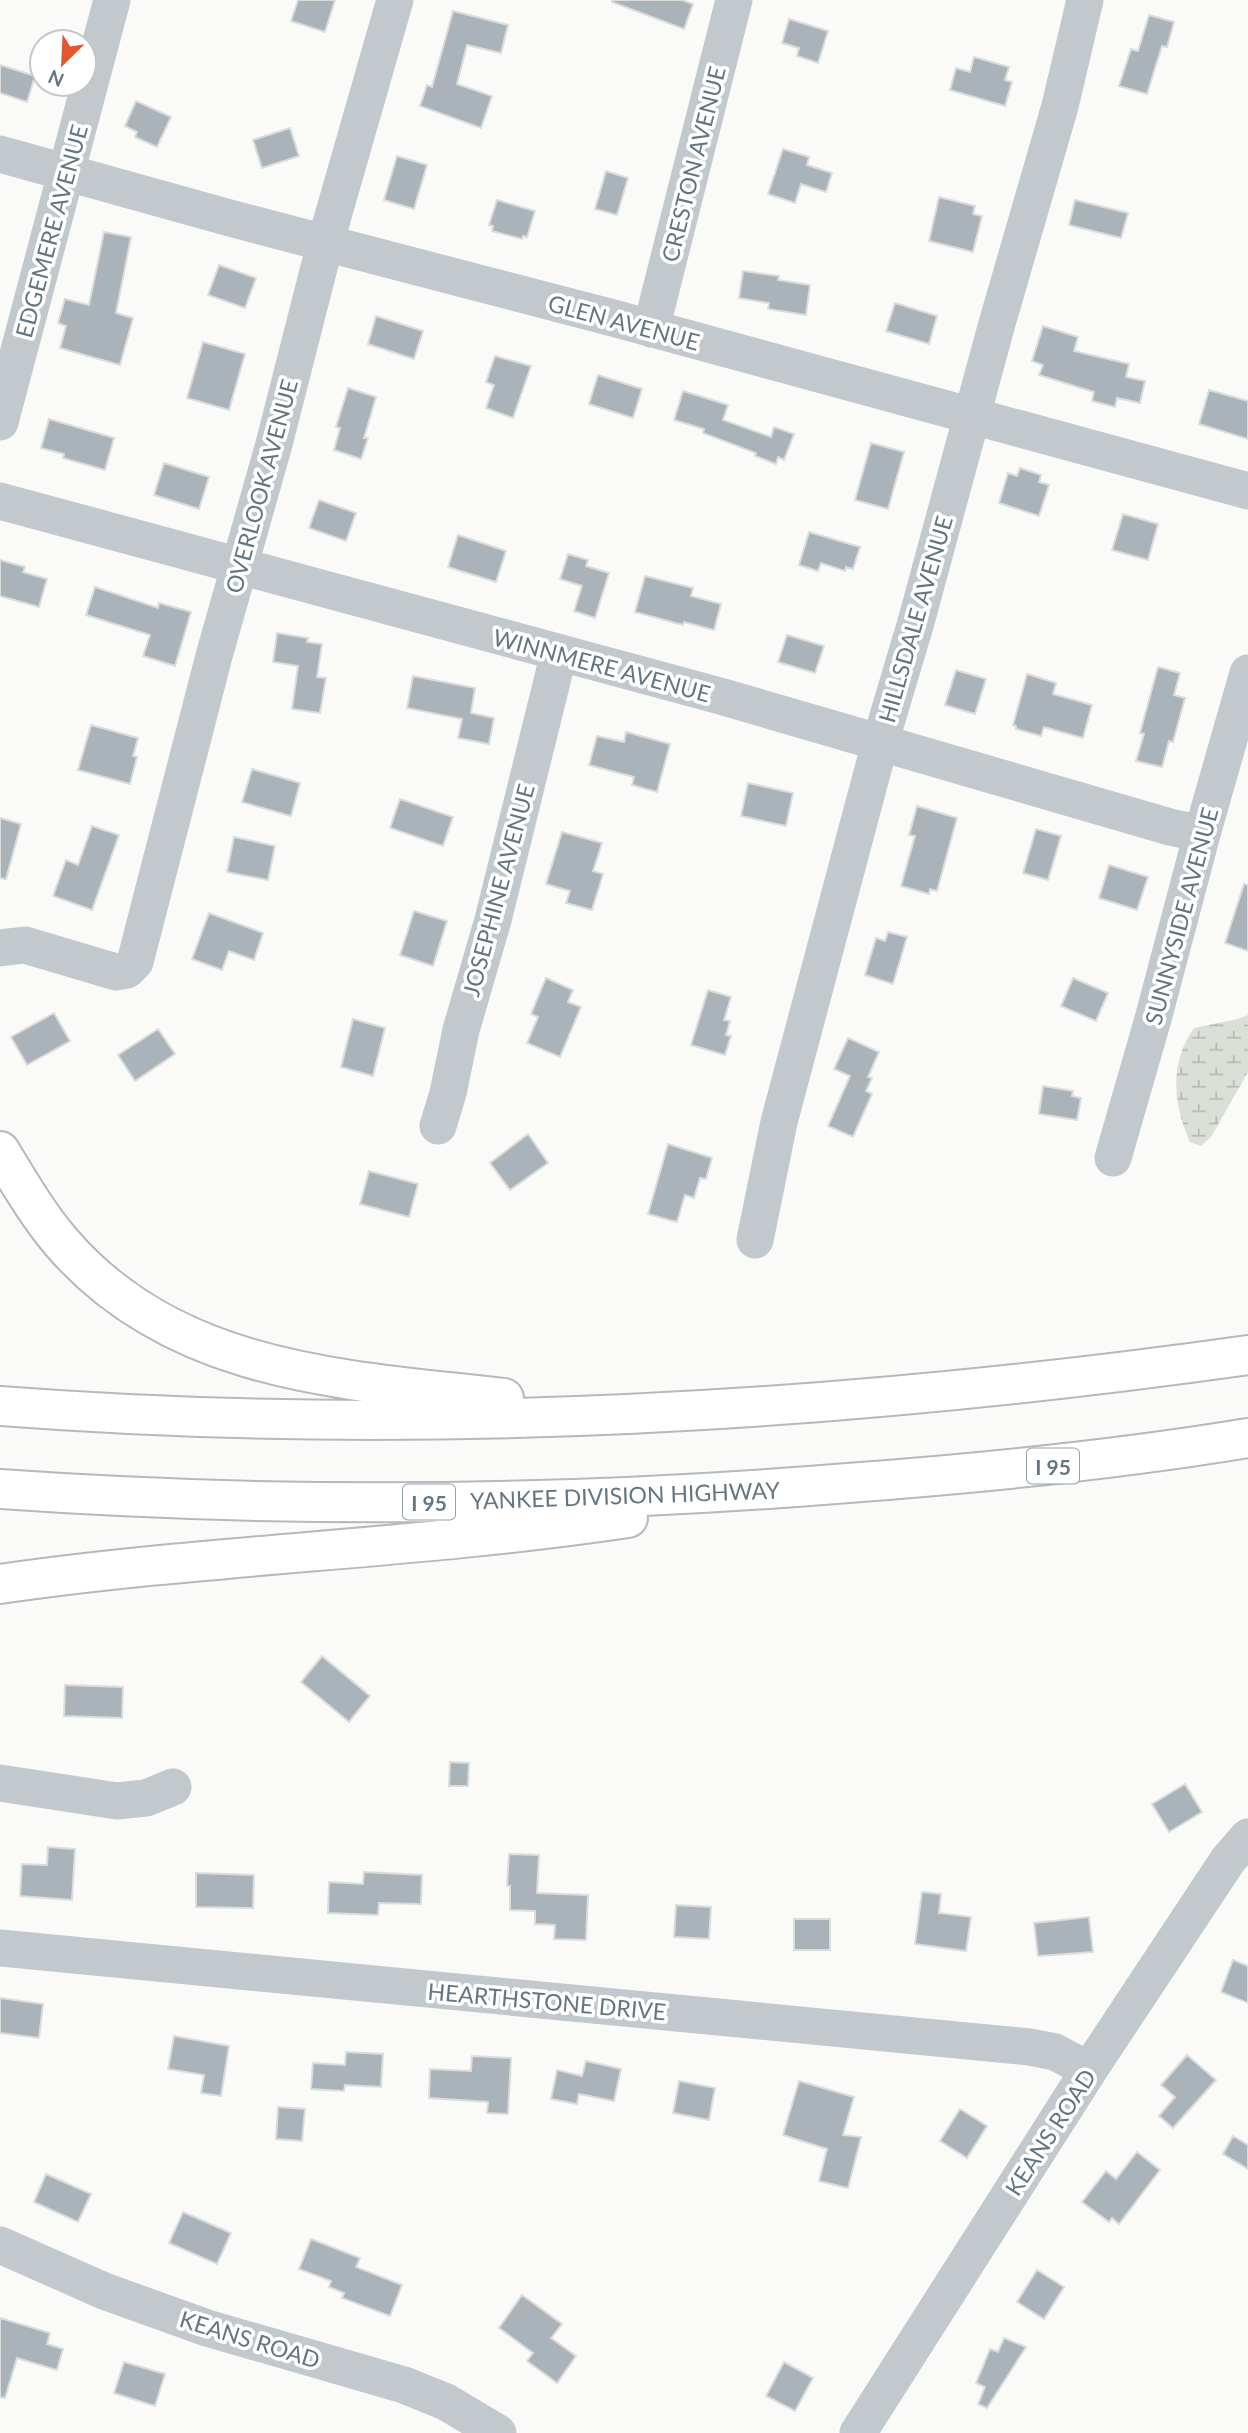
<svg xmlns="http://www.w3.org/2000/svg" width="1248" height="2433" viewBox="0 0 1248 2433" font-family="Lato,sans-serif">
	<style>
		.wetland { fill: url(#wetland-marsh) }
		.building { fill: #aab3b9; stroke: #dcdcda; stroke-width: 2 }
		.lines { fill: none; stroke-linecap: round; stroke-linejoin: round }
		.highway-casing { stroke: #b4b9bd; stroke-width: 42 }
		.minor { stroke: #c3c8cc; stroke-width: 37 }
		.highway { stroke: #fff; stroke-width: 38 }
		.labels { text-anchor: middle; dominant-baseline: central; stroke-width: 7; stroke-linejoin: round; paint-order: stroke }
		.shield { fill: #fff; stroke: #939fa8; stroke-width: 2 }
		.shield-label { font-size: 21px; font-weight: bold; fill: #657683 }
		.street-label { font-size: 23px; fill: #657683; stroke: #fff }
	</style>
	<defs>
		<pattern id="wetland-marsh" width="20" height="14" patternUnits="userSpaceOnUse" patternTransform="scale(1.75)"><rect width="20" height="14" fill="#dadfd7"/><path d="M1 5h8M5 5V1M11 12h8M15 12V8" fill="none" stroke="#b4b9b4"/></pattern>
	</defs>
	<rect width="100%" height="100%" fill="#fafaf8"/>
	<!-- wetland -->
	<path class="wetland" d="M1248,1015V1072L1211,1137L1201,1146L1190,1142C1173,1104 1169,1063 1194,1028L1238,1019Z"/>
	<!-- building -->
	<path class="building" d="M298,0H335L325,32L291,21Z
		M612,0H682L693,4L684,29L612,2Z
		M453,11L508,25L501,53L467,45L457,84L492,96L481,128L420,106L427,85L432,87Z
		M1149,15L1174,22L1167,47L1162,46L1147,94L1119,86L1131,49L1138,51Z
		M789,19L828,31L818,63L797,56L799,48L782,43Z
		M974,57L1009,67L1005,80L1012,82L1005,106L950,90L956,68L970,72Z
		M0,65L35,76L27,102L0,93Z
		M136,101L171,117L157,147L135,137L137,132L125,126Z
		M290,128L299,156L262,168L253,140Z
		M783,149L809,157L807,165L832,173L826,192L801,184L795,203L768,194Z
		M397,156L427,165L414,209L384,200Z
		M606,171L628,178L617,215L595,209Z
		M939,197L975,206L973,214L982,216L973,252L929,241Z
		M497,200L535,211L527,237L523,236L522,239L492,231L493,226L489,225Z
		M1075,200L1128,213L1121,238L1069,225Z
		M104,232L131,237L116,313L133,318L120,365L60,348L66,326L58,323L65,299L89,305Z
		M219,265L256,278L245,308L208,295Z
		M743,271L779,276L778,280L810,285L806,315L768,309L769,303L739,298Z
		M895,303L937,316L929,344L886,331Z
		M376,316L423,331L414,359L368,344Z
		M1043,326L1078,337L1074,351L1129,364L1126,377L1145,381L1140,403L1117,398L1115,407L1092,401L1094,392L1039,375L1043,365L1032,361Z
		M203,342L245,354L229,410L187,398Z
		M495,356L531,366L513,418L486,408L494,385L486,382Z
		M598,375L642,389L633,418L589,404Z
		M348,388L376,397L364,438H368L361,459L334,450L340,428L336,427Z
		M1209,390L1248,401V439L1199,424Z
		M683,391L728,405L723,420L771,437L774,427L794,434L784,460L778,457L776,464L755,456L756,453L703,433L704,429L674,420Z
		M49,419L114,438L105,470L63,458L64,454L41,448Z
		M871,443L904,452L888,509L855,500Z
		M164,463L209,477L199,509L154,495Z
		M1020,468L1041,475L1039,482L1049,485L1039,516L999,503L1008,473L1017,476Z
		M319,500L356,513L346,541L309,528Z
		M1123,514L1158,524L1148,560L1112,550Z
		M809,532L860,547L853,569L846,567L845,571L821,563L818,571L799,565Z
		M458,535L506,551L496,582L448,567Z
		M568,554L588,560L586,566L609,573L595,618L574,611L582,586L560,579Z
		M0,560L25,567L23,572L47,579L39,607L0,596Z
		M645,576L693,588L691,596L721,604L714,630L684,622L683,625L635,612Z
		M95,587L158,608L159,603L191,612L175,666L143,656L150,635L86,615Z
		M277,633L308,638L307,642L322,644L317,677L326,678L320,713L292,709L298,666L273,662Z
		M787,635L824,646L815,673L778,662Z
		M1158,667L1180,673L1174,695L1185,698L1173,742L1169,741L1162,767L1136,761L1144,734L1140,733Z
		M956,670L986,679L975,714L945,705Z
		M1027,674L1056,683L1053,694L1092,705L1083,738L1044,727L1041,736L1016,729V726L1013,725Z
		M413,676L475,688L471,713L494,718L489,744L458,738L462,719L407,708Z
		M91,725L138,738L133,756L137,757L130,784L78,770Z
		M626,732L670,744L657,792L632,785L634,777L589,765L597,736L624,742Z
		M252,769L300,783L291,816L242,802Z
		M748,783L793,793L786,826L741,816Z
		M400,799L453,817L443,846L390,828Z
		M917,806L957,818L937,891L930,889L929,894L901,886L915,836L909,835Z
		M0,818L21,824L6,879L0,878Z
		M92,826L119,835L92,910L53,896L66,860L78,865Z
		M1036,829L1061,836L1048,880L1023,873Z
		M562,832L602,843L593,871L603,874L592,910L566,903L570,891L546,884Z
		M234,837L275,846L268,880L227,872Z
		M1109,865L1148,877L1137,910L1099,898Z
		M1244,884L1248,885V951L1225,943Z
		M414,911L447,921L433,966L400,955Z
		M209,913L263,933L254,960L229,951L222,970L192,959Z
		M888,932L907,937L893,984L865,975L876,938L885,941Z
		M546,978L573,990L568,1002L581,1007L560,1057L527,1043L538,1017L531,1014Z
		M1073,978L1108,993L1096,1021L1061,1006Z
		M708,990L731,997L724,1020L730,1021L726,1035L731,1036L725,1055L691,1045Z
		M54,1013L70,1041L27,1065L11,1037Z
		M353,1019L385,1028L373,1076L341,1067Z
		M158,1029L175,1054L135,1081L118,1055Z
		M848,1038L879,1052L868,1077L872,1078L866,1091L872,1094L853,1137L828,1126L850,1076L834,1069Z
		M1043,1086L1073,1091L1072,1096L1081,1098L1077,1120L1039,1114Z
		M528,1134L548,1163L510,1190L490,1163Z
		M668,1144L712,1158L706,1179L700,1178L694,1198L685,1195L677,1222L648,1214Z
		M369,1171L418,1184L409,1217L360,1204Z
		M322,1656L370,1696L349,1722L301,1682Z
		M65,1685L123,1687L122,1718L64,1716Z
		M450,1762L469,1763L468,1786H449Z
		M1185,1784L1202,1812L1169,1832L1152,1804Z
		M48,1847L75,1849L72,1900L20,1896L22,1864L47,1865Z
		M509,1854L539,1855L537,1893L588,1895L586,1940L554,1939L555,1925L535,1924V1911L510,1910V1886H507Z
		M364,1872L422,1875L421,1904L379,1903L378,1915L328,1913L329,1882L363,1884Z
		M196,1873L254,1875L253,1908L196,1907Z
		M922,1892L941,1894L939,1913L971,1917L966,1951L915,1944Z
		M676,1905L711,1907L709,1939L674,1937Z
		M1089,1917L1093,1952L1038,1956L1034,1923Z
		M794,1919H830V1950H794Z
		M1233,1960L1248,1966V2003L1221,1992Z
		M0,1998L43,2004L39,2038L0,2033Z
		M174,2036L229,2046L221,2096L201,2093L204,2075L168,2069Z
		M346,2052L383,2054L381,2087L345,2085L344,2091L311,2089L313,2063L345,2065Z
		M1187,2055L1216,2080L1173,2128L1159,2116L1175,2097L1161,2085Z
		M472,2056L511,2058L508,2114L487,2113L488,2102L429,2098L430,2069L471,2071Z
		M586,2061L621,2069L614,2101L579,2094L577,2104L551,2099L557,2070L582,2076Z
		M679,2081L715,2088L709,2120L673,2113Z
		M799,2081L854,2097L843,2135L861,2137L848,2188L819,2181L827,2149L783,2135Z
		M278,2107L305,2109L302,2141L276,2139Z
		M960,2109L987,2126L967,2158L940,2141Z
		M1233,2136L1248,2145V2169L1223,2154Z
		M1137,2152L1160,2170L1119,2224L1112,2218L1109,2222L1082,2202L1106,2171L1116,2179Z
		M46,2174L91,2194L78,2222L34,2202Z
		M183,2212L231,2233L217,2264L169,2243Z
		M311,2239L360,2258L356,2267L402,2285L390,2316L342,2298L344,2293L329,2287L331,2281L299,2269Z
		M1037,2270L1064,2287L1044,2319L1017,2302Z
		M522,2295L562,2324L551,2338L576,2356L557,2383L527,2361L533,2353L499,2328Z
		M0,2318L50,2333L47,2344L63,2349L57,2370L17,2358L5,2398L0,2397Z
		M1004,2338L1026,2347L987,2408L978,2404L985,2387L976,2383L990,2349L998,2352Z
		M124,2362L165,2374L155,2406L114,2393Z
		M784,2362L813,2378L795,2411L766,2396Z"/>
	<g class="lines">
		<!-- highway casing -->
		<g class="highway-casing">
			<path id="highway" d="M0,1151C19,1182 38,1215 62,1243C175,1374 346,1380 504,1398
				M0,1406C416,1438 835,1413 1248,1355
				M0,1489C282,1509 566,1506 848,1483C982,1473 1115,1460 1248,1438
				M0,1584C208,1554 420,1549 628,1518"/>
		</g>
		<!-- minor -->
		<path class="minor" d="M0,154L237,220L613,318L1248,491
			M651,329L734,0
			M0,422L112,0
			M0,501L720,696L1170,827L1202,834
			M0,948L25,945L116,972L127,970L135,962L214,656L274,444L325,244L395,0
			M438,1126L448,1093L461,1030L493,920L559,653
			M1113,1158L1153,1019L1202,834L1248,673
			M755,1240L779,1122L880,743L916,622L996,327L1060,106L1085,0
			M0,1783L117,1801L146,1798L173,1787
			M0,1948L1030,2047L1055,2052L1089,2070
			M0,2245L104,2291L207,2328L404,2385L446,2402L498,2433
			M858,2433L1089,2070L1228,1860L1248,1837"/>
		<!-- highway -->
		<use href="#highway" class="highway"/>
	</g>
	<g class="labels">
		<!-- shield labels -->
		<g class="shield">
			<rect x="1027" y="1448.5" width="52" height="35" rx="5"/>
			<rect x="403" y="1484.5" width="52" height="35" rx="5"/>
		</g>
		<g class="shield-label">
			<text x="1053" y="1466">I 95</text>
			<text x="429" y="1502">I 95</text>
		</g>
		<!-- street labels -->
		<g class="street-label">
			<text transform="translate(693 164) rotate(-76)">CRESTON AVENUE</text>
			<text transform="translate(51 231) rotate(-75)">EDGEMERE AVENUE</text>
			<text transform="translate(624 322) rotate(15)">GLEN AVENUE</text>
			<text transform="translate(261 486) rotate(-75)">OVERLOOK AVENUE</text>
			<text transform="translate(915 619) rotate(-74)">HILLSDALE AVENUE</text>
			<text transform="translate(602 665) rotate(15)">WINNMERE AVENUE</text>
			<text transform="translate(498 890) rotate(-75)">JOSEPHINE AVENUE</text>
			<text transform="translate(1181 916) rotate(-75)">SUNNYSIDE AVENUE</text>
			<text transform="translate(625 1495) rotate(-2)">YANKEE DIVISION HIGHWAY</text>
			<text transform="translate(547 2001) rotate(5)">HEARTHSTONE DRIVE</text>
			<text transform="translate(1050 2132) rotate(-57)">KEANS ROAD</text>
			<text transform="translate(250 2339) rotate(17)">KEANS ROAD</text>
		</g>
	</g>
	<!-- north arrow -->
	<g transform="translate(63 63) rotate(204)"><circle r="33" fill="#ffffff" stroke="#c1c8cd" stroke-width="2"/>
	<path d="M0-5L12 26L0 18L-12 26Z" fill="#e4572e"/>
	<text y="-10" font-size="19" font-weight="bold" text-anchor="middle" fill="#657683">N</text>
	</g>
</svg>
